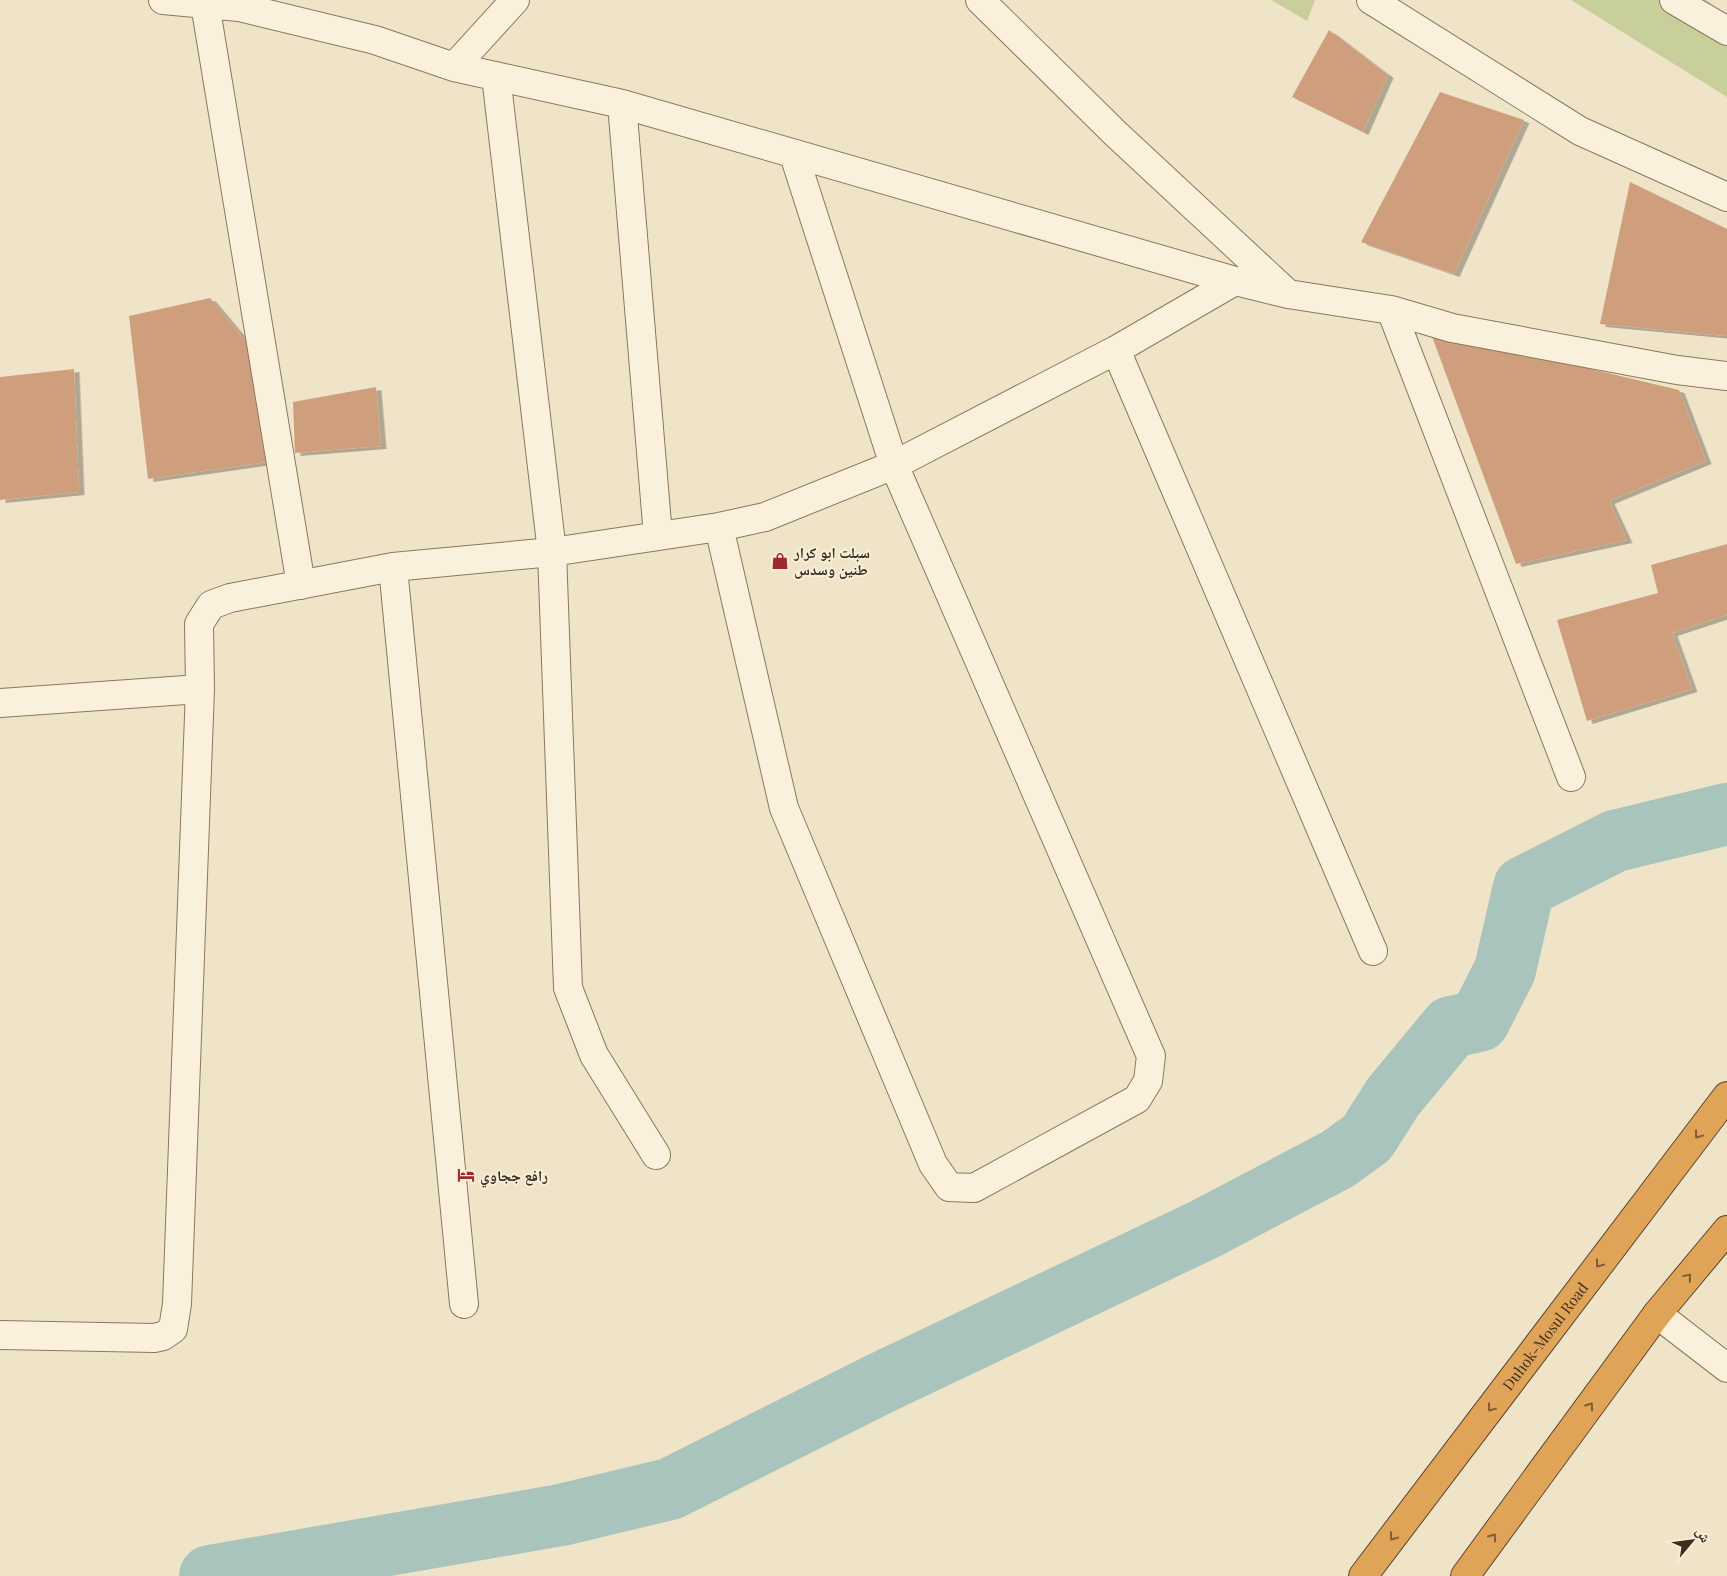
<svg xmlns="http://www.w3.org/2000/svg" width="1727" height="1576" viewBox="0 0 1727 1576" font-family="'Playfair Display','Noto Naskh Arabic',serif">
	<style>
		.green { fill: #c9cf9b }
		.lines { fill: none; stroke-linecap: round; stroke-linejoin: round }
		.river { stroke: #a9c4bc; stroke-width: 62 }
		.building { fill: #cf9f7d; filter: url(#shadow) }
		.street-casing { stroke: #8d765c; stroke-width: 30 }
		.highway-casing { stroke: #5b4430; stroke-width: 30 }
		.street { stroke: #faf1dc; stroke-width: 28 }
		.highway { stroke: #e0a458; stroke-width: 28 }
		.oneway { stroke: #7e5d36 }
		.labels { text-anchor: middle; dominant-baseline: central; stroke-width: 4; stroke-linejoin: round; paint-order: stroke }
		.poi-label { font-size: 15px; font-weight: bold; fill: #3d2e20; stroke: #f7eed8; text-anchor: start }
		.street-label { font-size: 15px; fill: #3d2e20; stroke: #f7eed8 }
	</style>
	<defs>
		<filter id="shadow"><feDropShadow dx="5.5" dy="3" stdDeviation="0" flood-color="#0004"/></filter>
	</defs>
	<rect width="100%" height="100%" fill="#f0e4c8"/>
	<!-- green -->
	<path class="green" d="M1271,0H1315L1307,21Z
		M1571,0H1706L1727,16V97Z"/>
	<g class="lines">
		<!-- river -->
		<path class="river" d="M210,1576L561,1515L670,1489L881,1383L1205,1229L1338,1159L1367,1138L1393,1097L1451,1027L1479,1021L1505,970L1524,887L1615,841L1727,814"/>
	</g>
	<!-- building -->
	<path class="building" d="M1329,30L1388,75L1363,132L1292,97Z
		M1440,92L1524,120L1454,274L1361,242Z
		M1630,182L1727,229V336L1600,324Z
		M210,298L246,341L266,462L148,479L129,316Z
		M1430,331L1679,390L1706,461L1609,501L1627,540L1516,564Z
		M74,369L79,492L0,500V377Z
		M376,387L381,446L295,453L293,402Z
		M1727,544V615L1672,633L1692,689L1587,721L1557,620L1658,593L1651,565Z"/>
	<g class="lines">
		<!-- street casing -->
		<g class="street-casing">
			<path id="street" d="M163,0L239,7L375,40L454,67L622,104L1235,281L1288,294L1391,310L1452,328L1677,370L1727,376
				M208,0L205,4L301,585
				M980,0L1116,134L1287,293
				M1371,0L1580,131L1727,197
				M1674,0L1727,31
				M454,67L515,0
				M496,76L552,552L568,988L594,1055L656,1155
				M622,104L658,536
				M1391,310L1571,777
				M1116,350L1373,951
				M719,527L784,808L933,1164L949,1187L974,1188L1137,1099L1148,1081L1151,1056L894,465L794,155
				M393,567L464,1304
				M0,703L200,689
				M1657,1314L1727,1368
				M0,1335L154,1338L163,1336L173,1329L177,1304L200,689L199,624L211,605L230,598L393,567L552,552L719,527L765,517L894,465L1116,350L1235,281"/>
		</g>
		<!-- highway casing -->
		<g class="highway-casing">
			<g id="highway">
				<path id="s1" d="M1363,1576L1727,1096"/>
				<path d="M1465,1576L1657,1314L1727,1230"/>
			</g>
		</g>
		<!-- street -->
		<use href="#street" class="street"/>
		<!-- highway -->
		<use href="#highway" class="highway"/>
	</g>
	<!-- one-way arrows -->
	<defs><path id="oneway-chevron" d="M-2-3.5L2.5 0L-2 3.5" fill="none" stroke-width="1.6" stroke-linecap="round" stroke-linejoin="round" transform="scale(1.25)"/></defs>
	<g class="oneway">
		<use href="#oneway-chevron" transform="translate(1698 1135) rotate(127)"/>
		<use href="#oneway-chevron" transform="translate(1599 1264) rotate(127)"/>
		<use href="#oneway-chevron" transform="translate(1688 1277) rotate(-50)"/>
		<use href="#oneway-chevron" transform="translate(1590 1406) rotate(-54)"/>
		<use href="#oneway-chevron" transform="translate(1491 1408) rotate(127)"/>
		<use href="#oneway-chevron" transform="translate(1393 1537) rotate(127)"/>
		<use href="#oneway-chevron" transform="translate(1493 1537) rotate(-54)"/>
	</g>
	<!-- icons -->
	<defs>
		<g id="shop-bare" transform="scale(1.35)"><path d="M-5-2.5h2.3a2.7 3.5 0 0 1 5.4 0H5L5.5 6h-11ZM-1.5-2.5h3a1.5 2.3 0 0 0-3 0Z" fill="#9e2a2b" stroke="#f7eed8" stroke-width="2.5" paint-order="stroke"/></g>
		<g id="hotel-bare" transform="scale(1.35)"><path d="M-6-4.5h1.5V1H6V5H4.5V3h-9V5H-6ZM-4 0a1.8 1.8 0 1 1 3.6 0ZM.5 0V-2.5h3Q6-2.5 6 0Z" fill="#9e2a2b" stroke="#f7eed8" stroke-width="2.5" paint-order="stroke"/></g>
	</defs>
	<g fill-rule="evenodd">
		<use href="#shop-bare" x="780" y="561"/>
		<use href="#hotel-bare" x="466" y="1175"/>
	</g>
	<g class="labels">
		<!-- poi labels -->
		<g class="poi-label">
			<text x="794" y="552">سبلت ابو كرار<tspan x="794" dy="17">طنين وسدس</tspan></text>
			<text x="480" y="1175">رافع ججاوي</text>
		</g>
		<!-- street labels -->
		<g class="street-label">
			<text stroke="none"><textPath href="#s1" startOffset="301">Duhok-Mosul Road</textPath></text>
		</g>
	</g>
	<!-- north arrow -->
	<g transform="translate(1692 1541) rotate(61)" stroke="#f7eed8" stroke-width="4" paint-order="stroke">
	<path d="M0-4L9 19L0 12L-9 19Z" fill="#3d2e20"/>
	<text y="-8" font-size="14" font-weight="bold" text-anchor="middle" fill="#3d2e20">ش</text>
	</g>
</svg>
